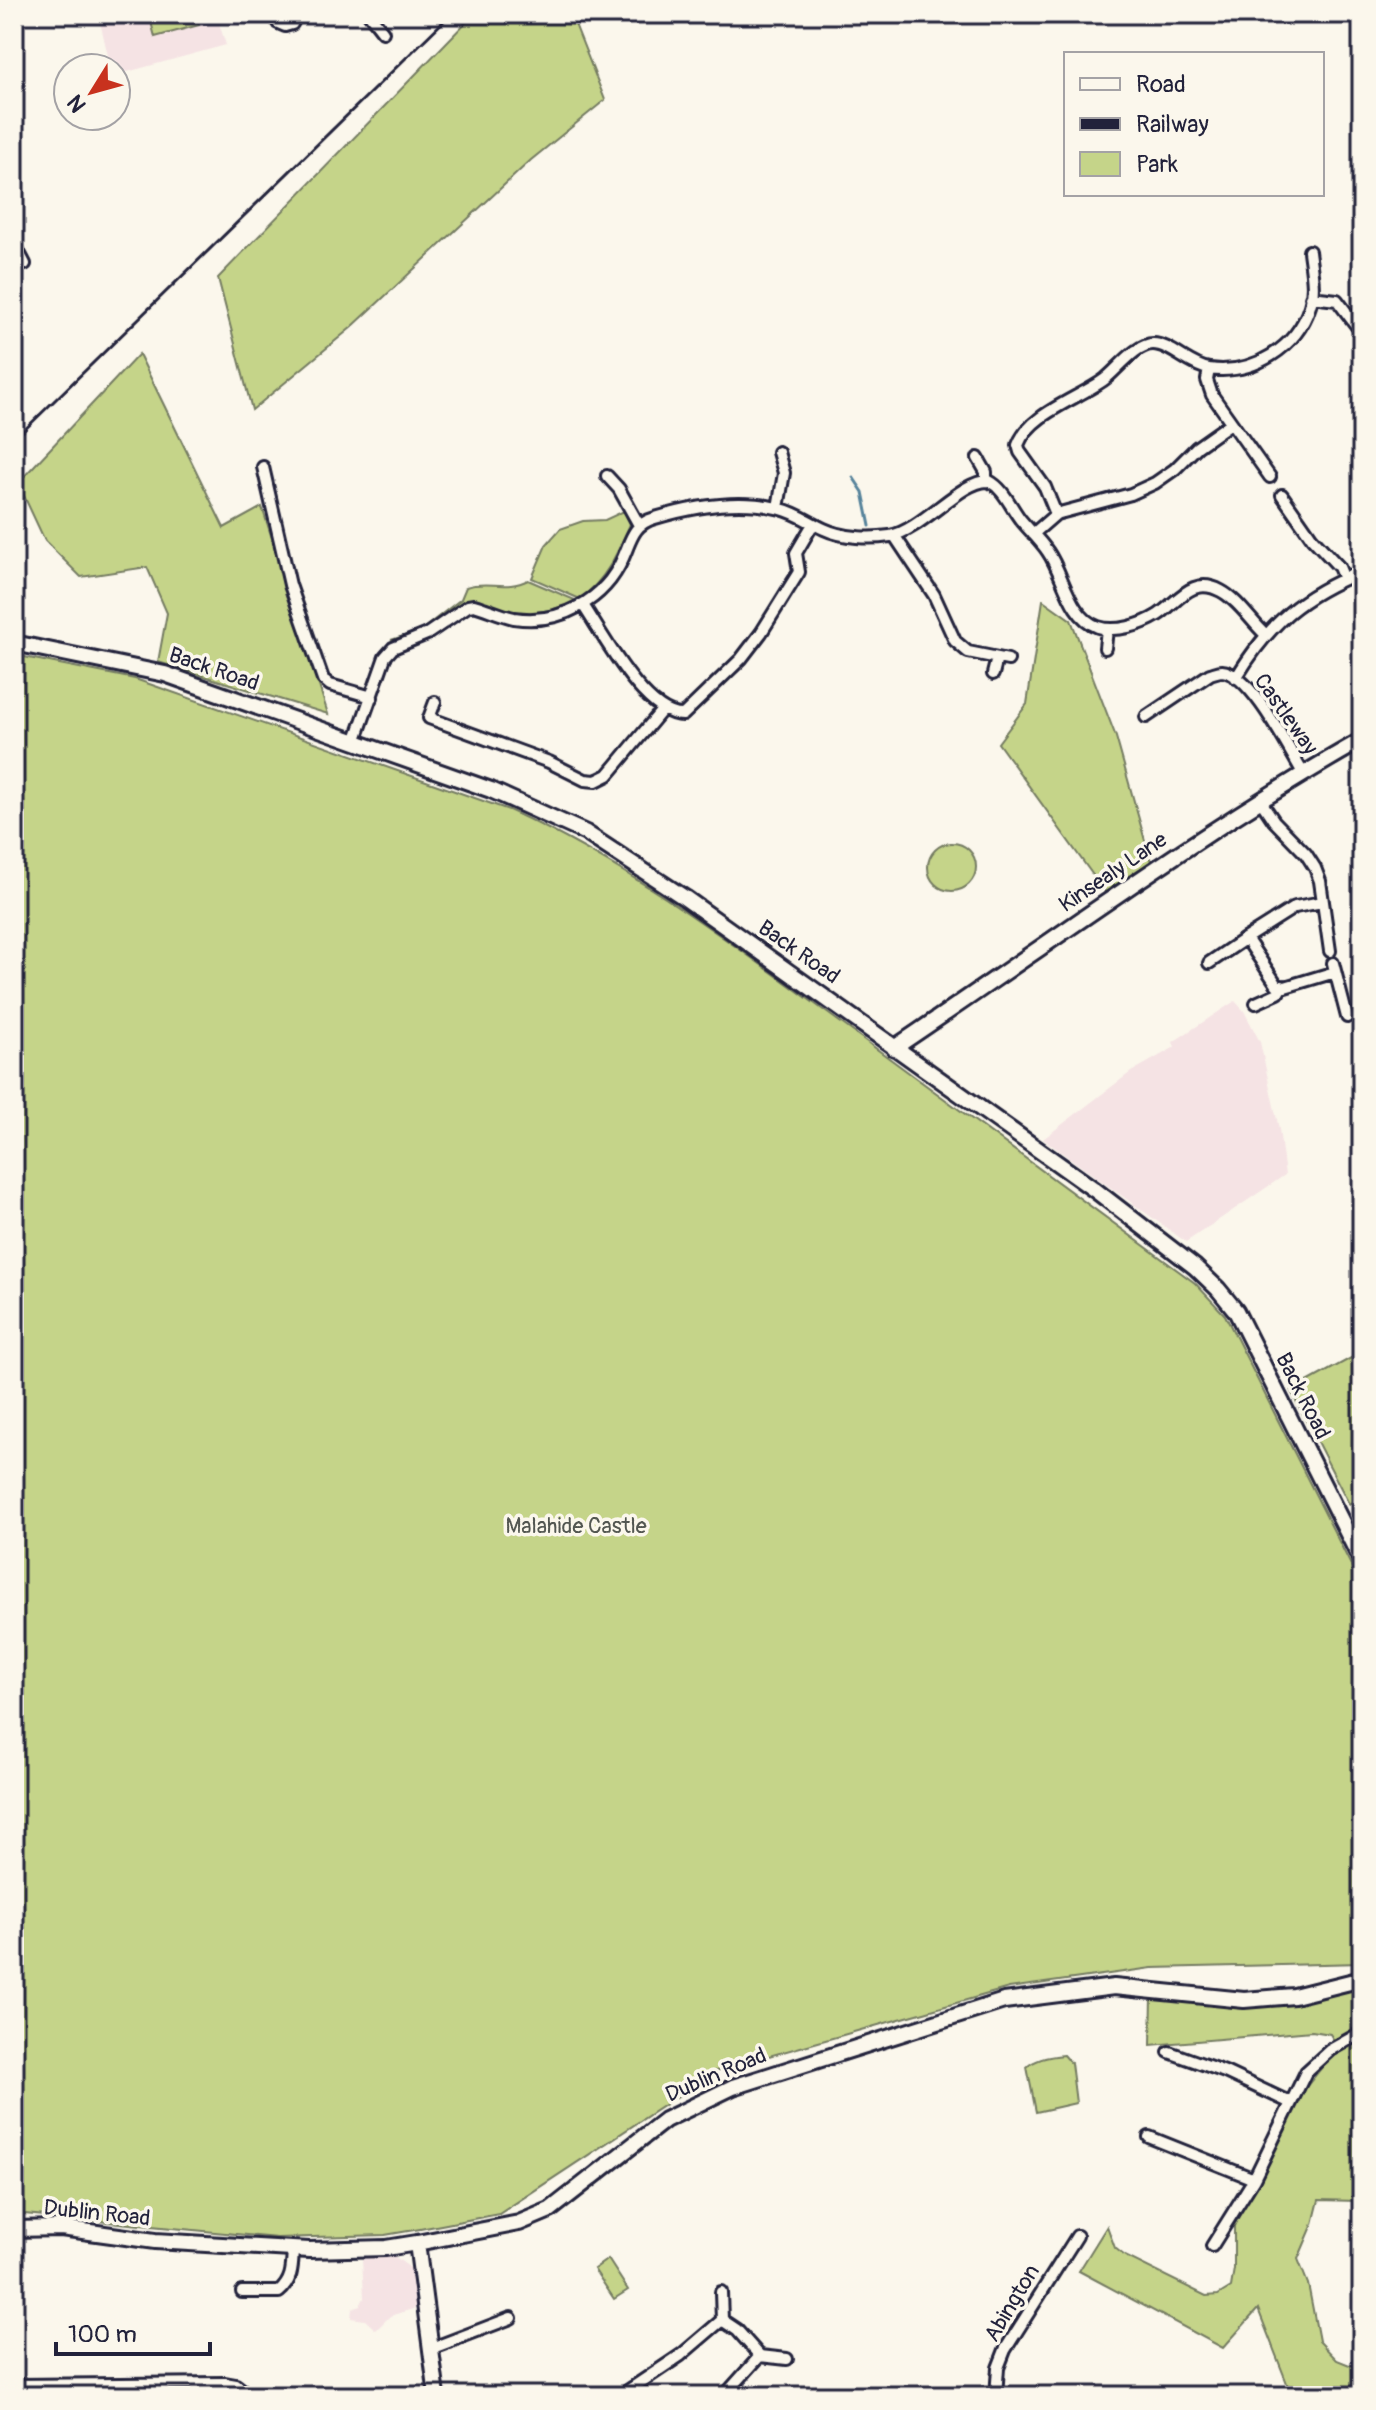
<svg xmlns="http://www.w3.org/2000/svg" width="1376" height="2410" viewBox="0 0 1376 2410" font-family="Pangolin,sans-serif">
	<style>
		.built { fill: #f5e3e4 }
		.green { fill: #c5d489; stroke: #747b62; stroke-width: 2 }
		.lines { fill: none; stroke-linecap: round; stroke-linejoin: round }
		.stream { stroke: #57839b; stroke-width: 3 }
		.street-casing { stroke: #22223b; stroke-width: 16 }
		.secondary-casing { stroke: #22223b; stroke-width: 20 }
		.street { stroke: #fbf7ec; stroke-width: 10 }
		.secondary { stroke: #fbf7ec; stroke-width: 14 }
		.rail { stroke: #22223b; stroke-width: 3 }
		.labels { text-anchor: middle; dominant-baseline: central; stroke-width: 7; stroke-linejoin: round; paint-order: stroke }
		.street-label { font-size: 22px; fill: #22223b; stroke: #fbf7ec }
		.park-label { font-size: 22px; fill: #535752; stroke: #fbf7ec }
	</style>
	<rect width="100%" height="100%" fill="#fbf7ec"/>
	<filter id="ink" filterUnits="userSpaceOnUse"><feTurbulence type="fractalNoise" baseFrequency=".0125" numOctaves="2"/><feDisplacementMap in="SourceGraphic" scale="16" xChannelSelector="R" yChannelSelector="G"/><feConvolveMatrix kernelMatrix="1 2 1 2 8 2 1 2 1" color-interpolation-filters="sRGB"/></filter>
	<g filter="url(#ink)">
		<!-- built -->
		<path class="built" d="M98,14H216L226,45L116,75V68H111Z
			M1235,1001L1244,1011L1260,1042L1279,1129L1285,1175L1186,1242L1043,1139L1131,1072L1175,1047L1173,1042Z
			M394,2256L413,2270L422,2306L390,2316L376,2330L365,2320L351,2318L352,2309L360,2306L364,2298L362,2258Z"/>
		<!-- green -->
		<path class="green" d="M149,14H196L199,25L155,37Z
			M474,14H571L605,100L531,160L352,327L252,410L218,278Z
			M139,354L224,528L262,507L328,714L158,662L167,613L147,567L81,577L45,541L18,483Z
			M624,511L630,524C617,554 607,578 580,599L532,578L546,545L560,529L583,521L605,520Z
			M528,580L577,601C535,620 509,612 466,601L423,632L391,640L420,631L461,599L466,587C487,580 507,591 528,580Z
			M1043,600L1071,620L1116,737L1151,862L1105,892L998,743L1027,704Z
			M14,655L135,679L509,810C630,865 737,947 844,1025C961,1111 1078,1197 1195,1283L1225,1315L1362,1587V1963L1152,1968L1009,1988L716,2071L499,2214L420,2229L385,2235L277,2238L14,2213Z
			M928 867a24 24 0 1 1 48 0a24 24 0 1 1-48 0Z
			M1362,1352V1495L1349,1504L1291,1391Z
			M1362,1986V2199L1358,2201L1319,2200L1313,2224L1298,2259L1308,2284L1319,2341L1337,2360L1362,2370V2396H1292L1258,2309L1223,2348L1079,2271L1107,2226L1115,2248L1125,2256L1206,2296L1218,2295L1231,2287L1234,2269V2226L1276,2139L1303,2091L1331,2056L1336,2044L1330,2034L1312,2031L1151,2045L1152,1996L1248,2008Z
			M1064,2055L1071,2063L1076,2103L1036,2112L1027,2067C1036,2058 1052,2056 1064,2055Z
			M608,2259L628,2290L614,2299L594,2269Z"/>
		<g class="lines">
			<!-- stream -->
			<path class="stream" d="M853,477L863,492L870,526"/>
			<!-- street casing -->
			<g class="street-casing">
				<path id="street" d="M274,14L278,23L285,26L292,24L297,14
					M369,14L383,32
					M14,243L25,264
					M1311,297L1337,300L1362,333
					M1209,369L1207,380L1212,395L1270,477
					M1359,426V412L1362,410
					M778,452L784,473L778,508
					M978,458L986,472V481
					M263,467L290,585L323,679L330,685L372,697
					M607,476L619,489L639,525
					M1282,495L1312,538L1339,567L1344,579
					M1056,514L1045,487L1020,452L1018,445C1030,413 1080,398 1105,379C1118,369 1136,344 1153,344C1170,344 1190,366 1209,369C1253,375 1297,348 1310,306C1316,288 1311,269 1309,251
					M1033,534L1056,514L1131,494L1155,483L1175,469L1197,447L1231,423
					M894,535L934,595L955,641L968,652L1008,660
					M583,605C602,633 645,716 683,715L741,659L761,633L799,572L796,553L813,524
					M1105,648L1107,629
					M993,674L997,658
					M1236,678C1270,622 1301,596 1362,571
					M435,702L429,718L549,762L585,780L596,781L608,775L663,709
					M1146,717L1210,674C1214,673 1218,671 1222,671C1251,673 1289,750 1303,773
					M355,742L385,657L393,648L427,634L468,606L474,605C488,609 500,615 514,618C560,625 605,600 623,558C631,540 633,524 655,518C695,506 740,498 781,509C797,513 809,522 824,529C843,538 870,539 890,536C921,531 962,479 989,481C1004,489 1010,506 1020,519C1029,530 1040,540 1048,552C1064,575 1069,617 1098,627C1116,633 1142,625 1158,615C1178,602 1192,575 1221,591C1238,600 1251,621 1265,634
					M1260,800L1274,821L1306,854L1315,868L1320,881L1330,951
					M1322,902L1295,907L1246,938L1277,985L1285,987L1335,972
					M1209,963L1246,938
					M1333,963L1347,1017
					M1256,1003L1278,993L1282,986
					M1169,2052L1225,2072L1291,2103
					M1149,2137L1254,2179
					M1212,2246L1254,2179L1306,2072L1330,2050L1362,2032
					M242,2292H279C293,2280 292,2267 293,2249
					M721,2292L722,2320
					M430,2349L511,2318
					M760,2356L787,2359
					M14,2385L225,2383L236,2385L250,2396
					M620,2396L681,2355L722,2320L737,2330L760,2356L725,2395
					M996,2396L998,2368L1005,2350L1077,2236"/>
			</g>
			<!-- secondary casing -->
			<g class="secondary-casing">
				<path id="secondary" d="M14,643L165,674L491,790L586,833L685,898L1095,1190L1195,1267L1218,1289L1236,1311L1362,1562
					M894,1048C1049,944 1199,832 1362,740
					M14,2229L61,2228L155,2241L309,2250L386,2248L417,2243L519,2223L550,2210L665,2120L733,2087L1004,2001L1114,1987L1244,2000L1294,1996L1362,1979
					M417,2243L437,2396"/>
			</g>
			<!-- street -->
			<use href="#street" class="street"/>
			<!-- secondary -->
			<use href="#secondary" class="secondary"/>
			<!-- rail -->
			<path class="rail" d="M14,440L451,14"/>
		</g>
	</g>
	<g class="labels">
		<!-- street labels -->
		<g class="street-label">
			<text transform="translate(214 669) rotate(19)">Back Road</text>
			<text transform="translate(1286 714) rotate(55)">Castleway</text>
			<text transform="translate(1113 872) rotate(-34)">Kinsealy Lane</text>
			<text transform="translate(799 952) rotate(35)">Back Road</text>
			<text transform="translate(1303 1396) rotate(63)">Back Road</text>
			<text transform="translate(716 2075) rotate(-23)">Dublin Road</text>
			<text transform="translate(97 2213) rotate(6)">Dublin Road</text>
			<text transform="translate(1012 2303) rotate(-59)">Abington</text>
		</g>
		<!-- park labels -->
		<g class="park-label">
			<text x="576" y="1526">Malahide Castle</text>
		</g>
	</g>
	<!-- margin -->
	<rect width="1376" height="2410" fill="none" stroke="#fbf7ec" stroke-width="48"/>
	<rect x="24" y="24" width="1328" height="2362" fill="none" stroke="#22223b" stroke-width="3" filter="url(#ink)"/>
	<!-- legend -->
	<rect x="1064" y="52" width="260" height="144" fill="#fbf7ec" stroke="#a4a2a5" stroke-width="2"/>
	<rect x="1080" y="78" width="40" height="12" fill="#fbf7ec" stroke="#a4a2a5" stroke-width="2"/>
	<text x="1136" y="92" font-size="24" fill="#22223b">Road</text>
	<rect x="1080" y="118" width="40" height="12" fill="#22223b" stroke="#a4a2a5" stroke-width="2"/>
	<text x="1136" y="132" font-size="24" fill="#22223b">Railway</text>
	<rect x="1080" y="152" width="40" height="24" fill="#c5d489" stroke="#a4a2a5" stroke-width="2"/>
	<text x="1136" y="172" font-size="24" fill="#22223b">Park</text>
	<!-- north arrow -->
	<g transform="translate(92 92) rotate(233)"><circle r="38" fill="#fbf7ec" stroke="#a4a2a5" stroke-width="2"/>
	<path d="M0-6L14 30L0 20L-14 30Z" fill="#c8321e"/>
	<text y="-12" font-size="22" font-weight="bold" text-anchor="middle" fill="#22223b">N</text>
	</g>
	<!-- scale -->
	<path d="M56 2342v12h154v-12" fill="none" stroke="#22223b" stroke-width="4"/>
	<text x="68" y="2342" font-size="24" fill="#22223b" stroke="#fbf7ec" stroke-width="6" paint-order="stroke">100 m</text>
</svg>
